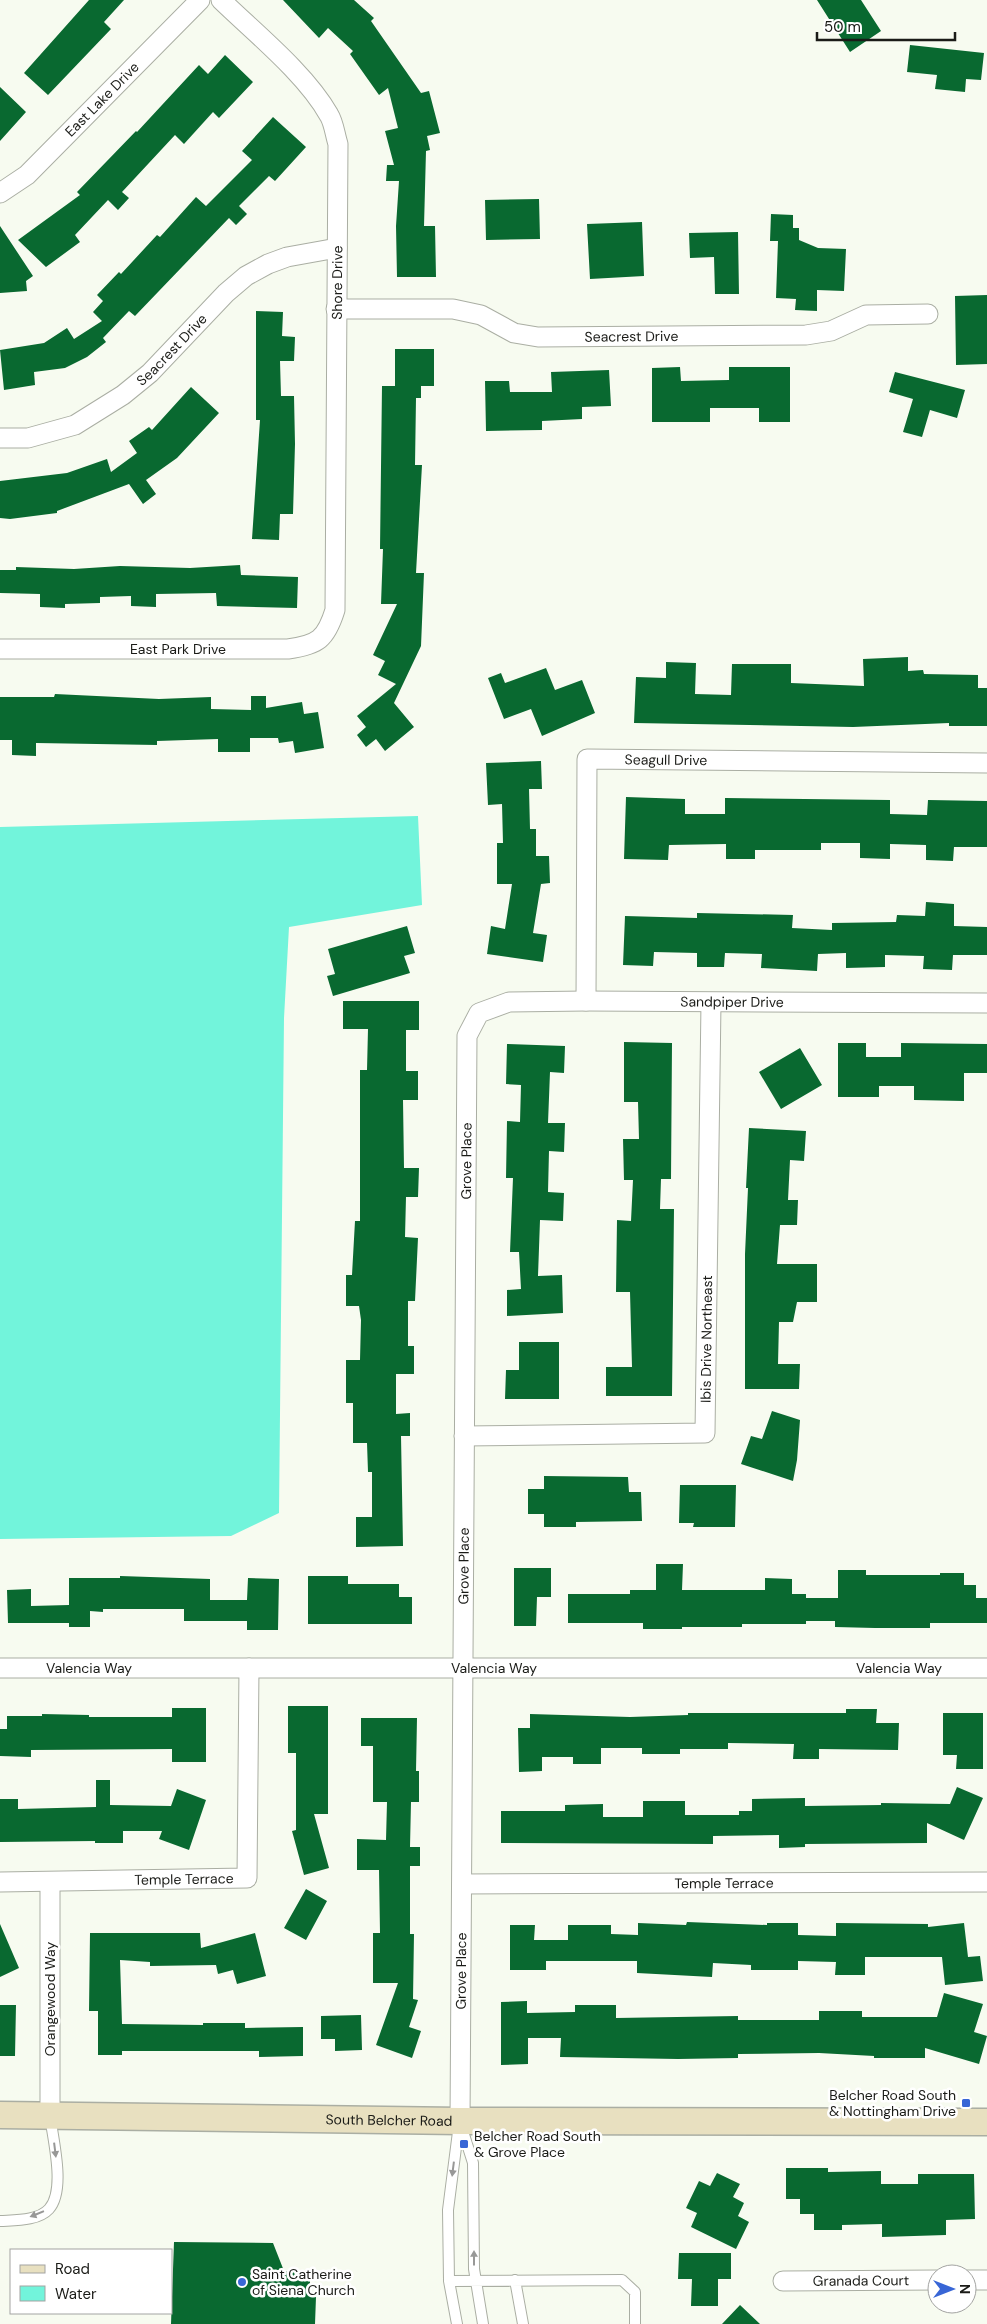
<svg xmlns="http://www.w3.org/2000/svg" width="987" height="2324" viewBox="0 0 987 2324" font-family="'DM Sans',sans-serif">
	<style>
		.water { fill: #72f4db }
		.building { fill: #096930 }
		.lines { fill: none; stroke-linecap: round; stroke-linejoin: round }
		.lane-casing { stroke: #aaaea3; stroke-width: 12 }
		.street-casing { stroke: #aaaea3; stroke-width: 21 }
		.secondary-casing { stroke: #aaaea3; stroke-width: 29 }
		.lane { stroke: #fff; stroke-width: 10 }
		.street { stroke: #fff; stroke-width: 19 }
		.secondary { stroke: #e8e0c0; stroke-width: 26 }
		.oneway { fill: #989897 }
		.poi-dot { fill: #3866d6; stroke: #fff; stroke-width: 2 }
		.labels { text-anchor: middle; dominant-baseline: central; stroke-width: 5; stroke-linejoin: round; paint-order: stroke }
		.street-label { font-size: 14px; fill: #1a1b17; stroke: #fff }
		.poi-label { font-size: 14px; fill: #1a1b17; stroke: #fff; text-anchor: start }
	</style>
	<rect width="100%" height="100%" fill="#f7fbf0"/>
	<!-- water -->
	<path class="water" d="M418,816L422,905L289,927L284,1018L279,1513L231,1536L0,1539V827Z"/>
	<!-- building -->
	<path class="building" d="M89,0H124L104,22L111,29L48,95L24,73Z
		M283,0H354L374,18L371,21L421,93L429,91L440,133L427,136L430,150L426,151L424,226H435L436,277H397L396,226L399,181H386L387,165H394L385,131L398,128L388,88L379,95L350,54L353,51L328,28L319,38Z
		M817,0H861L881,31L850,52Z
		M910,45L984,53L981,80L966,79L965,92L935,89L937,75L907,72Z
		M225,55L253,82L219,118L213,112L184,144L175,135L122,192L129,198L118,210L108,200L75,235L80,242L46,267L18,240L80,195L77,192L136,131L137,132L199,65L208,74Z
		M0,87L26,112L0,141Z
		M273,117L306,147L275,181L269,176L239,206L247,214L236,225L229,218L135,316L129,311L103,338L106,342L87,357L65,368L34,372L35,385L4,390L0,350L44,343L67,328L74,339L102,321L93,312L103,301L97,295L119,272L121,274L157,235L160,237L196,197L206,206L252,160L242,151Z
		M539,199L540,239L486,240L485,200Z
		M771,214L793,215V228H799V240L818,248L846,249L844,291L817,290V311L795,310L796,299L776,298L778,241H770Z
		M642,222L644,276L590,279L587,224Z
		M0,226L33,276L26,281L27,291L0,293Z
		M738,232L739,294H715L714,257L690,258L689,233Z
		M987,295V364L956,365L955,296Z
		M256,311L283,312L282,336L295,337L294,361H280L281,396H294L295,444L293,514H280L279,540L252,539L260,420H256Z
		M395,349H434V386H421V398H416L415,465H422L416,573H424L421,646L394,703L414,727L385,751L376,739L366,747L357,735L366,727L357,716L396,684L378,675L385,661L373,655L397,604H381L383,549H380L382,386H395Z
		M680,367L681,381L729,380V367H790V422H759V408H710V422H652V368Z
		M609,370L611,406L582,407V419L542,421V430L486,431L485,381H509L510,392H552L551,372Z
		M895,372L965,390L957,418L930,410L922,437L903,432L913,399L889,392Z
		M191,387L219,413L177,458L146,480L156,494L143,504L129,484L57,511V513L10,519L0,518V481L67,473L107,459L111,472L137,453L129,441L149,427L152,430Z
		M240,565L241,575L298,577L297,608L217,606L216,593L156,594V607L131,606V596L100,597V603L65,604V608L40,607V594L0,593V570H16V567L74,569L120,566L190,568Z
		M908,657V671L923,670L924,674L978,675V688H987V726H949V723L853,727L634,723L636,677L666,678V662L696,663L695,694L731,695L732,664H791V683L864,686L863,659Z
		M546,668L555,690L582,680L595,713L542,736L531,709L504,719L488,678L501,673L505,683Z
		M55,694L159,699L211,697V709L251,710V696H266V708L302,702L304,714L318,712L324,748L295,753L293,741L279,743L278,738H250V752H218V739L157,741V745L36,743V756L12,755V740H0V697H54Z
		M541,761L542,789H529L530,829H536V856H549L550,883L541,884L533,933L547,935L543,962L487,954L491,926L505,929L512,884H497V843H503L502,804L488,805L486,763Z
		M626,797L685,799V814H725V798L890,800V814L927,815L928,800L987,801V847H954L953,861L926,860V845L890,844V859L860,858V843H821V850H755V859H726V844L669,845L668,860L624,859Z
		M926,902L954,904V926L987,927V955H953L952,970L923,969L924,956L885,955V967L846,968V953L818,954L817,971L761,968L762,954L725,953L724,967H697V953L654,952L653,966L623,965L625,916L697,918V913L793,915L792,928L832,930V923L896,922L897,915L925,916Z
		M407,926L415,953L404,956L410,973L333,996L327,976L335,974L328,949Z
		M343,1001H419V1030H406V1071H418V1100H403L404,1168H419L418,1197H406L405,1237L418,1238L415,1301H408V1346H414V1374H396V1414L410,1413V1436H401L403,1546L356,1547V1517H372V1472H368L367,1443H353V1403H346V1360H360L361,1320L359,1306H346V1275H352L355,1221H360V1070H367L368,1029H343Z
		M624,1042L672,1043L671,1179H661L660,1209H674L672,1396H606V1367H632L630,1292H616L617,1220L631,1221L633,1180H624L623,1139H639L638,1102H624Z
		M838,1043H866V1057H901V1043L987,1044V1073H964V1101L914,1100V1086H879V1097H838Z
		M507,1044L565,1046L564,1073L550,1072L548,1123H565L564,1152L549,1151L548,1192L564,1193L563,1221L540,1220L538,1276L562,1275L563,1313L507,1316V1290L521,1289L519,1252H510L513,1178H506L507,1121L520,1122L521,1085L506,1084Z
		M800,1048L822,1085L781,1109L759,1072Z
		M749,1128L806,1131L804,1161L790,1160L788,1200H798L797,1225H780L777,1264H817V1302H797L793,1322H779L778,1364H800L799,1389H745V1254L748,1188H746Z
		M519,1342H559V1399H505L506,1370H519Z
		M772,1411L800,1420L797,1460L793,1481L741,1464L751,1436L762,1439Z
		M544,1476L628,1477L629,1492H641L642,1521L576,1522V1527H544V1514H528V1489H544Z
		M680,1485H736L735,1527H693L694,1523H679Z
		M656,1564H683L682,1590H765V1578L792,1579V1594H806V1598H838V1570H866V1575H940V1573H964V1585H976V1598H987V1623H930V1628H875L835,1627V1621H806V1624H742V1627H682V1629H643V1623H568V1594H630V1590H656Z
		M514,1568H551V1597H537L536,1626H514Z
		M120,1576L210,1579V1600H247L248,1578L279,1579L278,1630H247V1621H184V1609H103V1612L90,1611V1627H69V1623H8L7,1590L31,1589V1606L69,1605V1578H120Z
		M308,1576H348V1584H399V1597H412V1624H308Z
		M288,1706H328V1814H314L329,1868L304,1875L292,1831L296,1830V1753H288Z
		M172,1708H206V1762H172V1749L31,1750V1757L0,1756V1729H7V1716H42V1714L89,1715V1717H172Z
		M846,1709H877L876,1723H899L898,1750L819,1749V1759H793L794,1744L728,1743V1749H680V1754H642V1748H601V1764H573V1757H542V1771L519,1772L518,1728H530V1714L630,1717L688,1715V1713H846Z
		M943,1713H983V1769H956L957,1755H943Z
		M361,1718H417L416,1771H419V1802H411L410,1847H420V1866H410V1934H414L413,1999L418,2000L409,2027L421,2031L412,2058L376,2045L398,1983H373V1933H380L379,1870H357V1839L386,1840L387,1802H373V1746H361Z
		M96,1780H110V1805L171,1806L177,1789L206,1800L189,1850L159,1839L162,1831H123V1843H95V1841L0,1842V1799H18V1809L96,1807Z
		M957,1787L983,1798L964,1840L927,1823V1843L805,1844V1847L779,1848V1835L713,1836V1844L501,1843V1811H565V1805L603,1804V1817H643V1801H685V1815H739V1811H752V1799L805,1798V1806L881,1805V1803L950,1804Z
		M306,1889L327,1901L306,1940L284,1928Z
		M687,1922L767,1925V1923H798V1935L836,1936V1923L928,1924V1927L964,1923L968,1957L980,1956L983,1981L945,1985L942,1957H865V1975H835L836,1962L798,1961V1970H751V1965L713,1963L712,1977L637,1973V1961H546V1970H510V1925H535L534,1940H568V1925H611V1934L638,1935V1923L686,1925Z
		M0,1924L19,1968L0,1977Z
		M90,1933H200L201,1948L255,1933L266,1976L237,1984L233,1970L218,1974L216,1965L150,1966V1962L120,1960L122,2024L203,2025V2023H245V2028L303,2027V2056L259,2057V2051H122V2055H98V2011H89Z
		M944,1993L983,2004L974,2032L987,2036L979,2064L925,2048V2058H874V2056L819,2053L738,2054V2058L678,2059L560,2057L561,2038H528V2064L501,2065V2002L527,2001V2013L575,2012V2005H616V2018L738,2016V2020H819V2011H862V2017H937Z
		M0,2005H16L15,2056H0Z
		M361,2015L362,2050L335,2051V2039H321V2016Z
		M786,2168H828V2172L881,2171V2184H918V2174H974L975,2219L946,2220V2235L882,2237V2224L842,2225V2230H814V2214H800V2199H786Z
		M717,2173L740,2184L733,2197L744,2203L738,2216L749,2222L736,2249L691,2227L697,2213L686,2208L699,2181L710,2186Z
		M174,2242L273,2243L284,2271L310,2272V2297H316L315,2324H171Z
		M679,2253H731V2279H718V2306H691L692,2279H678Z
		M740,2305L760,2324H722Z"/>
	<g class="lines">
		<!-- lane casing -->
		<g class="lane-casing">
			<path id="lane" d="M460,2122L473,2163L474,2269L483,2324
				M0,2221C15,2220 38,2221 49,2209C66,2190 53,2140 50,2116
				M515,2280L523,2324
				M449,2281L622,2280L635,2292V2324
				M457,2324L449,2281L448,2210L459,2124"/>
		</g>
		<!-- street casing -->
		<g class="street-casing">
			<g id="street">
				<path id="s1" d="M0,193L27,175L200,0"/>
				<path id="s2" d="M336,309H453L481,315L514,333L538,337L806,335L831,331L866,315L928,314"/>
				<path id="s3" d="M0,438H28L75,425L123,395L150,373L226,293L246,276L268,264L287,257L337,248"/>
				<path id="s4" d="M0,649H288C318,645 326,639 335,610L338,144C335,135 334,123 329,115C306,74 255,33 221,0"/>
				<path id="s5" d="M586,1001L587,759L987,763"/>
				<path id="s6" d="M464,1436L705,1433L711,1003"/>
				<path id="s7" d="M0,1668H987"/>
				<path id="s8" d="M0,1882L247,1878L249,1668"/>
				<path d="M50,1882V2115"/>
				<path id="s9" d="M462,1884L987,1882"/>
				<path id="s10" d="M460,2121L467,1036L479,1013L509,1002L586,1001L987,1003"/>
				<path d="M967,2280H987"/>
				<path id="s11" d="M783,2281L937,2280"/>
			</g>
		</g>
		<!-- secondary casing -->
		<g class="secondary-casing">
			<g id="secondary">
				<path id="s12" d="M0,2115L460,2121L987,2122"/>
			</g>
		</g>
		<!-- lane -->
		<use href="#lane" class="lane"/>
		<!-- street -->
		<use href="#street" class="street"/>
		<!-- secondary -->
		<use href="#secondary" class="secondary"/>
	</g>
	<!-- one-way arrows -->
	<defs><path id="oneway-solid" d="M-6-.8H1V-3.2L6.5 0L1 3.2V.8H-6Z" transform="scale(1.25)"/></defs>
	<g class="oneway">
		<use href="#oneway-solid" transform="translate(55 2150) rotate(83)"/>
		<use href="#oneway-solid" transform="translate(453 2169) rotate(97)"/>
		<use href="#oneway-solid" transform="translate(37 2214) rotate(158)"/>
		<use href="#oneway-solid" transform="translate(474 2258) rotate(-90)"/>
	</g>
	<!-- markers -->
	<g class="poi-dot">
		<rect x="961" y="2098" width="10" height="10" rx="2.5"/>
		<rect x="459" y="2139" width="10" height="10" rx="2.5"/>
		<circle cx="242" cy="2282" r="5"/>
	</g>
	<g class="labels">
		<!-- street labels -->
		<g class="street-label">
			<text stroke="none"><textPath href="#s1" startOffset="139">East Lake Drive</textPath></text>
			<text stroke="none"><textPath href="#s4" startOffset="682">Shore Drive</textPath></text>
			<text stroke="none"><textPath href="#s2" startOffset="301">Seacrest Drive</textPath></text>
			<text stroke="none"><textPath href="#s3" startOffset="200">Seacrest Drive</textPath></text>
			<text stroke="none"><textPath href="#s4" startOffset="178">East Park Drive</textPath></text>
			<text stroke="none"><textPath href="#s5" startOffset="321">Seagull Drive</textPath></text>
			<text stroke="none"><textPath href="#s10" startOffset="1366">Sandpiper Drive</textPath></text>
			<text stroke="none"><textPath href="#s10" startOffset="960">Grove Place</textPath></text>
			<text stroke="none"><textPath href="#s6" startOffset="335">Ibis Drive Northeast</textPath></text>
			<text stroke="none"><textPath href="#s10" startOffset="555">Grove Place</textPath></text>
			<text stroke="none"><textPath href="#s7" startOffset="494">Valencia Way</textPath></text>
			<text stroke="none"><textPath href="#s7" startOffset="89">Valencia Way</textPath></text>
			<text stroke="none"><textPath href="#s7" startOffset="899">Valencia Way</textPath></text>
			<text stroke="none"><textPath href="#s8" startOffset="184">Temple Terrace</textPath></text>
			<text stroke="none"><textPath href="#s9" startOffset="262">Temple Terrace</textPath></text>
			<text stroke="none"><textPath href="#s10" startOffset="150">Grove Place</textPath></text>
			<text transform="translate(50 1999) rotate(-90)">Orangewood Way</text>
			<text stroke="none"><textPath href="#s12" startOffset="389">South Belcher Road</textPath></text>
			<text stroke="none"><textPath href="#s11" startOffset="78">Granada Court</textPath></text>
		</g>
		<!-- poi labels -->
		<g class="poi-label">
			<text x="956" y="2095" text-anchor="end">Belcher Road South<tspan x="956" dy="16">&amp; Nottingham Drive</tspan></text>
			<text x="474" y="2136">Belcher Road South<tspan x="474" dy="16">&amp; Grove Place</tspan></text>
			<text x="252" y="2274">Saint Catherine<tspan x="252" dy="16">of Siena Church</tspan></text>
		</g>
	</g>
	<!-- legend -->
	<rect x="10" y="2249" width="162" height="65" fill="#ffffff" stroke="#a3a4a2"/>
	<rect x="20" y="2265" width="25" height="8" fill="#e8e0c0" stroke="#a3a4a2"/>
	<text x="55" y="2274" font-size="15" fill="#1a1b17">Road</text>
	<rect x="20" y="2286" width="25" height="15" fill="#72f4db" stroke="#a3a4a2"/>
	<text x="55" y="2299" font-size="15" fill="#1a1b17">Water</text>
	<!-- north arrow -->
	<g transform="translate(952 2289) rotate(90)"><circle r="24" fill="#ffffff" stroke="#a3a4a2"/>
	<path d="M0-4L9 19L0 12L-9 19Z" fill="#3866d6"/>
	<text y="-8" font-size="14" font-weight="bold" text-anchor="middle" fill="#1a1b17">N</text>
	</g>
	<!-- scale -->
	<path d="M817 32v8h138v-8" fill="none" stroke="#1a1b17" stroke-width="2.5"/>
	<text x="824" y="32" font-size="15" fill="#1a1b17" stroke="#ffffff" stroke-width="4" paint-order="stroke">50 m</text>
</svg>
